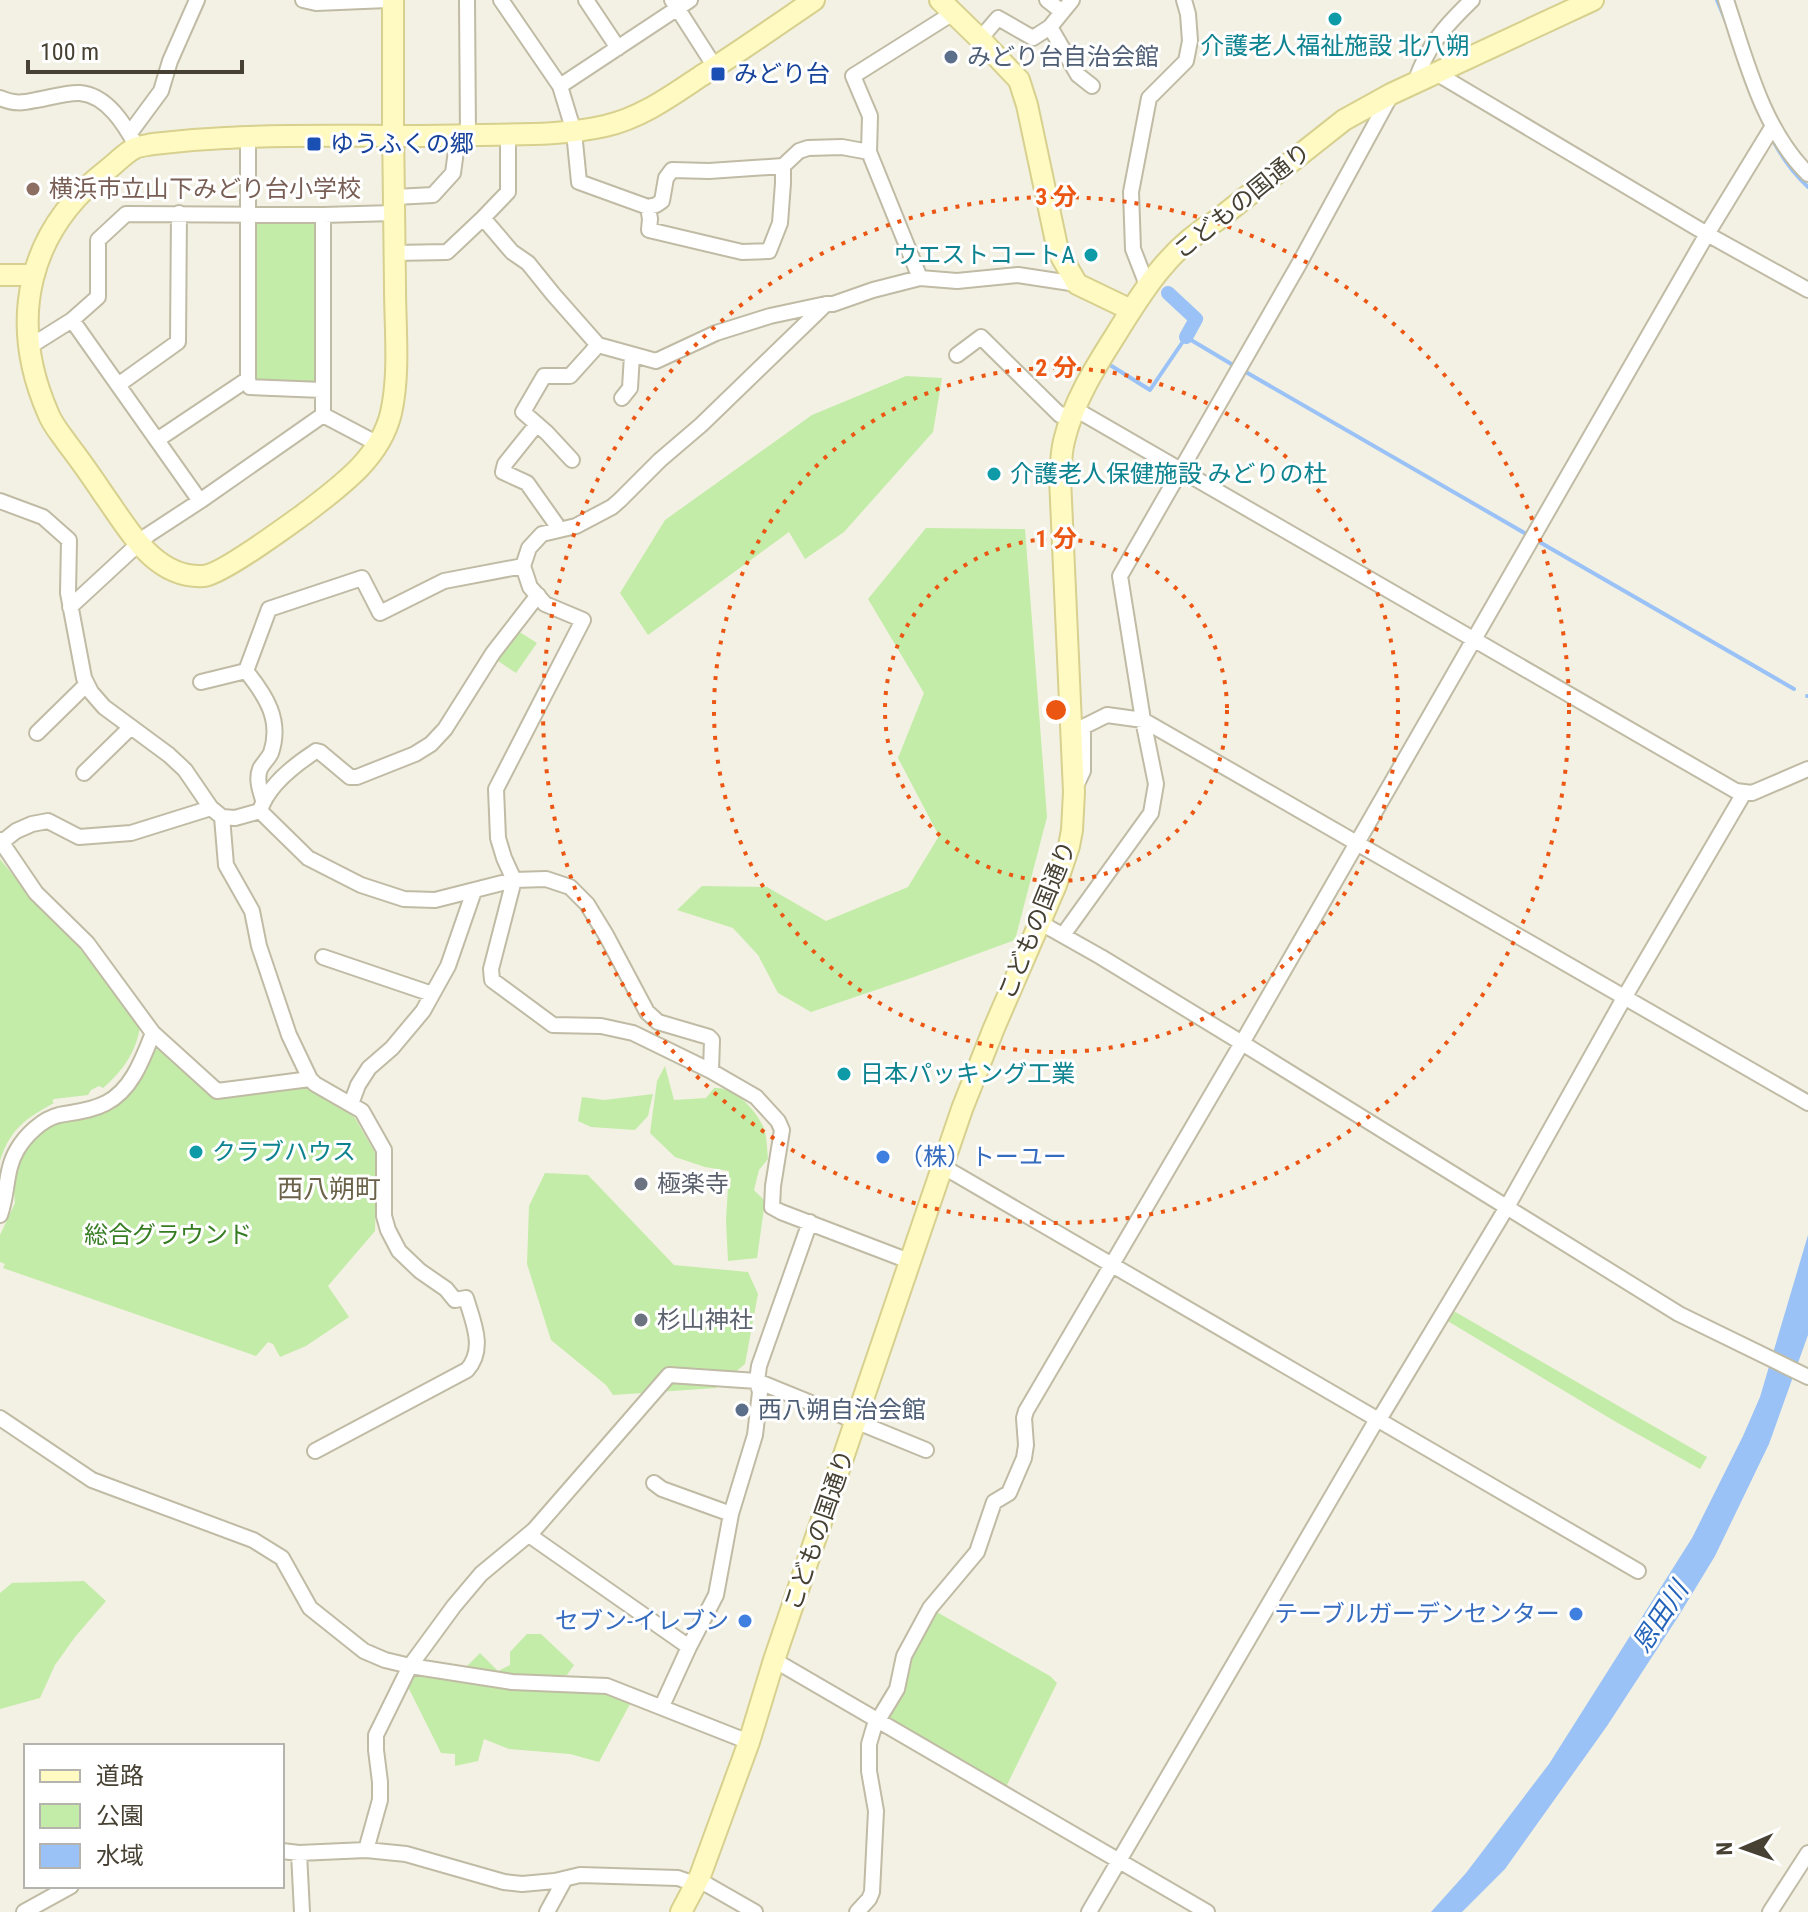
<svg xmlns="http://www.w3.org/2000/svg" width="1808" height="1912" viewBox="0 0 1808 1912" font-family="'Roboto Condensed','Noto Sans JP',sans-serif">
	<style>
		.green { fill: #c3eca8 }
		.water { fill: #9ac2f6 }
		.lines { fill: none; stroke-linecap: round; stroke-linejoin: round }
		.stream { stroke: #9ac2f6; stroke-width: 4 }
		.canal { stroke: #9ac2f6; stroke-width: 14 }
		.street-casing { stroke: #c0bba5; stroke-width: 18 }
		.secondary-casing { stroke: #d7d08f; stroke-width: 24 }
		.street { stroke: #fff; stroke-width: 14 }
		.secondary { stroke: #fffac2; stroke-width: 20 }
		.ring { fill: none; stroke: #ec5613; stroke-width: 4; stroke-dasharray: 4 8 }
		.culture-dot { fill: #0f9aa8; stroke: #fff; stroke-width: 3 }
		.service-dot { fill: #5c6f8a; stroke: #fff; stroke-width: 3 }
		.transit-dot { fill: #1a4fb4; stroke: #fff; stroke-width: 3 }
		.education-dot { fill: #8d6e63; stroke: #fff; stroke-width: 3 }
		.shop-dot { fill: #3f7fe0; stroke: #fff; stroke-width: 3 }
		.worship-dot { fill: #6b7280; stroke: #fff; stroke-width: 3 }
		.labels { text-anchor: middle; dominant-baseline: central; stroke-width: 6; stroke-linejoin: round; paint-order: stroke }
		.culture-label { font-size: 24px; fill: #0d838f; stroke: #fff; text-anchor: start }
		.service-label { font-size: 24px; fill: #4e5e75; stroke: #fff; text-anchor: start }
		.transit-label { font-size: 24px; fill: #164399; stroke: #fff; text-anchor: start }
		.education-label { font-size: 24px; fill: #785e54; stroke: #fff; text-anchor: start }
		.street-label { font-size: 24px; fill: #464133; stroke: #fff }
		.shop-label { font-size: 24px; fill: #366cbe; stroke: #fff; text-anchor: end }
		.worship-label { font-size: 24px; fill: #5b616d; stroke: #fff; text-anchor: start }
		.park-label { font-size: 24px; fill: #367c22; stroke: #fff }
		.neighbourhood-label { font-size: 26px; fill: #6a6249; stroke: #fff }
		.water-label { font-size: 26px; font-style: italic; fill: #2364ba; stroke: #fff }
		.centre { fill: #ec5613; stroke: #fff; stroke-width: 4 }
		.ring-label { font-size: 24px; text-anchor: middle; font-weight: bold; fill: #ec5613; stroke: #fff; stroke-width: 6; stroke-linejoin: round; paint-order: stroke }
	</style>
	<rect width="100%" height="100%" fill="#f3f1e3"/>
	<!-- green -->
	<path class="green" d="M255,219L319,221L317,381L314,384L254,382Z
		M906,376L942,378L933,432L844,532L805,559L789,532L648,635L620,593L665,520L812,415Z
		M926,528L1025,529L1047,817L1015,940L914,977L811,1012L778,993L758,955L733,928L677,910L702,886L767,887L826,921L908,887L939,836L898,758L924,693L868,599Z
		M518,631L537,643L516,673L498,661Z
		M0,859L43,912L78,946L140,1026C137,1051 122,1072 103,1088L99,1086L91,1090L88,1095L54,1099L52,1101L54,1103C26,1118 10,1129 0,1161Z
		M168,1046L221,1092L314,1086L355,1118L377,1156L375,1231L328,1286L349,1317L306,1346L280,1357L273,1344L268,1342L256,1356L3,1268L5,1264L0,1262V1235L15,1203L13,1181L20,1160L30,1142L42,1131L61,1121L95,1115L111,1108L143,1072L155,1050Z
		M665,1066L674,1100L706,1098L714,1088C734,1086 755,1109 763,1126C767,1135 767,1149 768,1159L759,1170L754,1190L765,1201L757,1258L728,1261L726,1220L729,1171L705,1167L675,1157L650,1133L657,1081Z
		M653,1094L648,1116L635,1130L591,1127L578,1121L582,1097L604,1100Z
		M545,1173L588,1175L674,1265L748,1272L758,1294L745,1364L716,1388L613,1395L606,1385L551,1340L527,1264L529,1206Z
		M1452,1310L1707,1457L1700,1469L1616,1422L1446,1320Z
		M84,1581L106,1601L75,1637L55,1665L40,1698L0,1709V1593L12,1583Z
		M935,1611L1050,1676L1057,1683L1006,1787L886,1718L909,1661Z
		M527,1634H541L574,1665L567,1675L529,1676L465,1668L480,1653L498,1671L510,1665V1652Z
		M412,1672L524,1690C547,1692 571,1687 595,1690C608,1691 619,1697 631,1702L599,1762L570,1754L509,1749L484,1739L478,1761L455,1766V1754L441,1753L407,1685Z"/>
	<!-- water -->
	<path class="water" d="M1808,1235V1335L1769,1444L1715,1556L1678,1617L1607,1726L1505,1869L1462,1912H1431L1466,1873L1549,1764L1692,1538L1743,1436L1760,1397Z"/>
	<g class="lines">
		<!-- stream -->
		<path class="stream" d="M1717,0L1727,24
			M1774,142C1783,159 1794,174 1808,187
			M1110,365L1150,390L1186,337L1233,365
			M1244,371L1528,535
			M1536,540L1794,689
			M1807,696H1808"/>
		<!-- canal -->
		<path class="canal" d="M1168,293L1196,319L1186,337"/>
		<!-- street casing -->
		<g class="street-casing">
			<path id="street" d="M303,0L316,3L387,0
				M467,0L468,135
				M501,0L560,86L574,132L579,182L648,207L656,205L662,201L666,178L672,170L709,171L783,166L799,151L808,148L842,147L869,152
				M586,0L618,48
				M672,0L715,67
				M1047,0L1061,11
				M1726,0C1746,60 1762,128 1808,174
				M1050,27L1078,75L1092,86
				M980,39L998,18L1033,38L1050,27L1072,0
				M1436,73L1707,234L1808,290
				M1415,83C1427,46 1444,27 1472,0
				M560,86L690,0
				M0,98C14,104 22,103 36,100C49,98 68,92 80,93C107,95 125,125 137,147
				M130,133L161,91L170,61L197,0
				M248,136V379L250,387L322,390
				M395,197L433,195L453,173L458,136
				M648,207L650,219L649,230L742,252L769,251L780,223L783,183V166
				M483,218L512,252L528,263L553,294L598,345L570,376H544L523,412L547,433L572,460
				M394,253L447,252L483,218L508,192V135
				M920,278L869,152L870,116L853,76L953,13
				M1147,285L1133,249L1131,192L1149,98L1186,61L1190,41L1188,14L1184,0
				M826,304L701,425L660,460L620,500L612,507L576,526L542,534L529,548L523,566L530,587L545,604L583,620L496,789L498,838L504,858L514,880L491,969L492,980L553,1025L601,1026L633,1033L711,1071L756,1097L778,1121L782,1130L773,1186L772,1207L781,1212L909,1261
				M72,320L200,501
				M598,345L656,361L716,333L770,316L826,304H833L873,290L920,278L957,281L1018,275L1077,284
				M29,347L72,320L98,297V240L126,214L323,215L394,213
				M957,355L981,337L1060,415L1082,413L1736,791L1752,793L1808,769
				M118,385L178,342L179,213
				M622,398L630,388L632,355
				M323,415L378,444
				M537,424L505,464L503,472L527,483L556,524V530
				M157,440L248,379
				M0,501L43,517L69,540L68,593L84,678L91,692L104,707L169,755L185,770L211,808L222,817L235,818L260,811C267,786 296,764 316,751L320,752L350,777H357L415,754L431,744L445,729L493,653L538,595
				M70,607L148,535L200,501L323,415V215
				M246,671L269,609L362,578L380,613L444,581L523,566
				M246,671C266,696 282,720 271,753C268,759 263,763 260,769C256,779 260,790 263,800
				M201,682L246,671
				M37,733L87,684
				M84,773L131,727
				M1075,788L1083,771V727L1107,715L1143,720L1808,1103
				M260,811L308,858L361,885L404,899L435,900L514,880L546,879L570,887L587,904L606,935L647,1012L658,1022L709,1037L712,1040L711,1071
				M222,817L226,865L252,911L259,946L289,1035L310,1079L315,1084L362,1111L384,1150V1216L388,1230L399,1251L420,1271L446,1289L455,1300L466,1298C473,1322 486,1349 467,1370L315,1451
				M0,840L36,893L87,943L153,1033L217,1091L310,1079
				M2,842L16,831L32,824L48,821L79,837L131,833L211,808
				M1039,922L1101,957L1242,1043L1679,1314L1808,1377
				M1063,935L1151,813L1156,784L1143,720L1120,576L1299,264L1391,95
				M323,957L432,994
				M351,1104L358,1085L369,1068L392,1048L423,1011L448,966L474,891
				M942,1166L1638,1571
				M0,1215C8,1194 5,1170 17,1150C25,1136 42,1119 59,1115C75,1112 91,1111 106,1103C132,1090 143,1058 153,1033
				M810,1222L759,1366L757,1381L926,1450
				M0,1418L92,1480L253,1540L282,1558L310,1608L364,1651L385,1660L410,1666L512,1682L607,1686L749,1742
				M654,1483L662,1489L731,1514
				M529,1535L689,1647
				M774,1660L1207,1912
				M366,1850L380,1800V1782L376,1750V1735L410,1666L454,1606L481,1574L534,1530L669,1375L757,1381L760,1392L755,1435L731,1514L716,1595L689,1647L662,1706
				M282,1851L299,1853L366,1850L406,1854L504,1882L522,1884L555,1881L580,1875L678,1878L695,1884H706L755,1912
				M299,1853L302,1912
				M24,1912L71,1886
				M547,1912L565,1879
				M857,1912L869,1899L872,1892L876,1811L869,1771V1744L874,1727L897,1689L904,1656L930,1608L977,1552L994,1502L1009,1493L1024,1458L1026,1445L1024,1418L1026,1411L1246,1036L1707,234L1773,126
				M1089,1912L1373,1426L1383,1413L1507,1207L1624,998L1744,793
				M1770,1912L1808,1853"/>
		</g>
		<!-- secondary casing -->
		<g class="secondary-casing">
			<path id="secondary" d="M393,0V123C394,178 394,232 395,287C395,328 400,373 391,413C380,459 339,487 304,514C286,527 222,574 204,576C155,579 129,530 104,495C92,477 80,460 67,443C60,433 52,424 48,413C8,321 27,232 107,170C116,163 125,153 135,148C139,146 149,145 153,144C177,141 201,139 225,138C307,133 389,138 470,135C515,134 561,136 605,126C641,118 671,96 701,76C739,52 776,26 814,0
				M940,0L980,39L1019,80L1027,105L1058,251L1077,284L1131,310
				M0,275H34
				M681,1912L700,1876L749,1742L774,1660L962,1109L994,1028L1056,885L1069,846L1072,830L1074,792L1060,478C1061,466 1061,453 1064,441C1073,403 1094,369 1115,336C1142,292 1170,247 1216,221L1344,120L1391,94L1593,0"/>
		</g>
		<!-- street -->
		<use href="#street" class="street"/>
		<!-- secondary -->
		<use href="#secondary" class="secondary"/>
	</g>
	<!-- distance rings -->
	<g class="ring">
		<circle cx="1056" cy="710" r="171"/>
		<circle cx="1056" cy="710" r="342"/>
		<circle cx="1056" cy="710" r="513"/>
	</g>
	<!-- markers -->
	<g class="culture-dot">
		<circle cx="1335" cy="19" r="8"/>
		<circle cx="1091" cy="255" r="8"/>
		<circle cx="994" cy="474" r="8"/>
		<circle cx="844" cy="1074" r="8"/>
		<circle cx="196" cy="1152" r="8"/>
	</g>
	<g class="service-dot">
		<circle cx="951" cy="57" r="8"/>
		<circle cx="742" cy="1410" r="8"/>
	</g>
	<g class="transit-dot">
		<rect x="710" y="66" width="16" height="16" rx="4"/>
		<rect x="306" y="136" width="16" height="16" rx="4"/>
	</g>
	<circle class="education-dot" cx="33" cy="189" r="8"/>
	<g class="shop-dot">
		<circle cx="883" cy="1157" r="8"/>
		<circle cx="1576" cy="1614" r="8"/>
		<circle cx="745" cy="1621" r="8"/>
	</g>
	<g class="worship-dot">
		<circle cx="641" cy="1184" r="8"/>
		<circle cx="641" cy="1320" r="8"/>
	</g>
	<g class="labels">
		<!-- culture labels -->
		<g class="culture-label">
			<text x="1335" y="46" text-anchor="middle">介護老人福祉施設 北八朔</text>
			<text x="1075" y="255" text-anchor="end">ウエストコートA</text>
			<text x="1010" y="474">介護老人保健施設 みどりの杜</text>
			<text x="860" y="1074">日本パッキング工業</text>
			<text x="212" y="1152">クラブハウス</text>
		</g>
		<!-- service labels -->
		<g class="service-label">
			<text x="967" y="57">みどり台自治会館</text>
			<text x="758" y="1410">西八朔自治会館</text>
		</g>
		<!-- transit labels -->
		<g class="transit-label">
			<text x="734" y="74">みどり台</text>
			<text x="330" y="144">ゆうふくの郷</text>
		</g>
		<!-- education labels -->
		<g class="education-label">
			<text x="49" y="189">横浜市立山下みどり台小学校</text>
		</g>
		<!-- street labels -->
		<g class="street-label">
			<text transform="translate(1242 201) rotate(-39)">こどもの国通り</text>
			<text transform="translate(1037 920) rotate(-68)">こどもの国通り</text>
			<text transform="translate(819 1530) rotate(-71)">こどもの国通り</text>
		</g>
		<!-- shop labels -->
		<g class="shop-label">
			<text x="899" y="1157" text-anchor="start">（株）トーユー</text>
			<text x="1560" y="1614">テーブルガーデンセンター</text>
			<text x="729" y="1621">セブン-イレブン</text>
		</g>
		<!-- worship labels -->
		<g class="worship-label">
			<text x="657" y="1184">極楽寺</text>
			<text x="657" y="1320">杉山神社</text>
		</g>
		<!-- park labels -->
		<g class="park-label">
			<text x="168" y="1235">総合グラウンド</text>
		</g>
		<!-- neighbourhood labels -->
		<g class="neighbourhood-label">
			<text x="329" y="1189">西八朔町</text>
		</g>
		<!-- water labels -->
		<g class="water-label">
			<text transform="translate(1660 1617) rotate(-57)">恩田川</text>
		</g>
	</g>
	<circle cx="1056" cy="710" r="12" class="centre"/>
	<g class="ring-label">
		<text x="1056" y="205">3 分</text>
		<text x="1056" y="376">2 分</text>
		<text x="1056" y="547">1 分</text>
	</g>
	<!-- legend -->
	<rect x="24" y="1744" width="260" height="144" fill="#ffffff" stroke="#b5b3ad" stroke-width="2"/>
	<rect x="40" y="1770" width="40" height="12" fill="#fffac2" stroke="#b5b3ad" stroke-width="2"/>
	<text x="96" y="1784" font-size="24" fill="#464133">道路</text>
	<rect x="40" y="1804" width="40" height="24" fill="#c3eca8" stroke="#b5b3ad" stroke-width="2"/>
	<text x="96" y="1824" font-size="24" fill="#464133">公園</text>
	<rect x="40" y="1844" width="40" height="24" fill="#9ac2f6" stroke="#b5b3ad" stroke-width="2"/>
	<text x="96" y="1864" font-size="24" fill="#464133">水域</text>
	<!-- north arrow -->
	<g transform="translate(1744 1848) rotate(268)" stroke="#ffffff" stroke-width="6" paint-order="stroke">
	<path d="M0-6L14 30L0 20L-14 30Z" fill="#464133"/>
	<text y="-12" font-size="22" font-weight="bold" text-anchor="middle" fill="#464133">N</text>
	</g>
	<!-- scale -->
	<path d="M28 60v12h214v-12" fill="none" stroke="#464133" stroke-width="4"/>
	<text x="40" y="60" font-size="24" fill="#464133" stroke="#ffffff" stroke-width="6" paint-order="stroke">100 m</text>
</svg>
